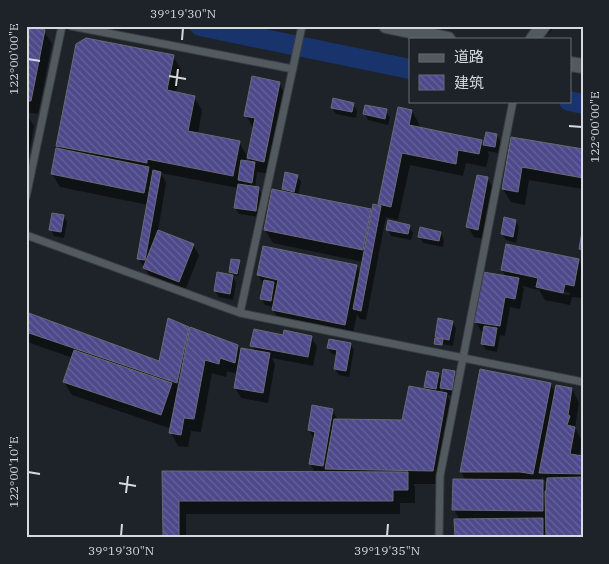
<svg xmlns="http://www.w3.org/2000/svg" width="609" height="564" viewBox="0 0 609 564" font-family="'IBM Plex Serif','Noto Sans SC',serif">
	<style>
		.shadow { fill: #0007; fill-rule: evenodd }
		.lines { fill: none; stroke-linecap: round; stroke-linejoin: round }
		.river { stroke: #19336d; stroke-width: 20 }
		.building { fill: url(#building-back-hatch); stroke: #6a6a74 }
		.lane-casing { stroke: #393d42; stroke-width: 9 }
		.street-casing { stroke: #393d42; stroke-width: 16 }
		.lane { stroke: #52595f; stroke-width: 7 }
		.street { stroke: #52595f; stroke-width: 14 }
		.ticks { fill: none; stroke: #d6dade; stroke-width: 2 }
		.neatline { fill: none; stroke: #d6dade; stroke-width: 2 }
		.ticks-label { font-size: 12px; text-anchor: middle; fill: #d6dade }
	</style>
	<defs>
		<pattern id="building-back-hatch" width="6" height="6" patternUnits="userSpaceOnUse" patternTransform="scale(1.25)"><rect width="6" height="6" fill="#4d498b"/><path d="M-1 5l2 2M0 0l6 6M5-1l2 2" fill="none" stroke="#66639b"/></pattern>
	</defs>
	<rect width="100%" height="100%" fill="#1d2329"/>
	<!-- shadow -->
	<path class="shadow" d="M538,26H554L549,34Z
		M26,27L44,31L52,44L38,114L26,112Z
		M173,56L181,70L176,94L194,97L202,110L198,134L239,142L248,158L254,129L246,116L279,83L286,96L271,174L257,172L255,188H258L262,195L259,217L239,214L235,208L238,188L161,173L166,183L158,231L193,245L199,255L185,291L151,278L138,258L148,205L60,187L52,174L61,151L58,146ZM247,156L251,163L246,162Z
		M353,104L357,111L356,118L336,114L332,108Z
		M386,111L390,117L388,125L368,120L365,114Z
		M412,111L419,124L418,128L481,141L484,147L487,133L497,135L500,141L498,153L487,151L489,155L486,167L466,163L463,176L410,165L398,220L386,217L366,320L360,319L357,314L352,338L281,323L273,310L274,307L265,305L262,299L264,286L258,275L356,266L361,274L363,262L273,243L265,230L286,193L283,189L297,176L301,182L298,196L370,210L372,214L381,207L379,204Z
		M26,116H28L34,126L29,155H26Z
		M512,138L583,151V189L529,180L525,205L511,202L503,189Z
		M487,178L493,188L484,239L474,237L468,227Z
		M63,216L67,222L64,238L54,236L51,230Z
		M516,221L519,227L516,243L506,240L502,234Z
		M409,226L413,233L411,240L391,236L388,230Z
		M441,233L444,240L443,247L423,243L419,236Z
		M579,260L583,267V291L581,298L572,297L570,305L545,300L539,290L522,286L524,289L520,309L510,307L505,336L500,335L497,352L486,350L482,344L484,332L481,331L475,321L506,277L502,270ZM543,287L570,293L569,295L543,290Z
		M239,262L240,264L238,276L232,275L236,283L233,300L219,297L215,291L232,276L230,272Z
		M26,314L160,363L188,328L190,331L238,346L241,353L255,351L252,345L284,336L311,337L317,347L313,366L272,358L275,364L268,403L241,398L235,388L237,374L227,371L226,377L212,373L201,432L191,431L188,447L178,446L171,433L173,420H171L169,428L72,395L64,382L73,358L27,342L29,346L26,358Z
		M452,322L456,328L453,346L435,343L437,339L436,337Z
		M350,344L354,350L349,377L339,375L335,369L337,355L332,354L328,348Z
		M454,372L458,379L455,396L447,395L454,408L440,484H413L415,487V503H400V514H186V538H164L163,472L316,473L310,464L314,440L309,430L332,410L338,420L403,421L428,391L425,387L438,374L443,382ZM441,387L445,394L440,393Z
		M550,384L556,394L572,389L579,403L575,428L582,441L579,456L583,457V538H456L460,520L454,510V480L466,481L461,472ZM542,476L548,486V491L541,481Z"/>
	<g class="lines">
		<!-- river -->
		<path class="river" d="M200,26L410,69
			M569,101L583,104"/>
	</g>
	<!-- building -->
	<path class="building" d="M26,26L45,30L31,101H26Z
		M86,38L174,55L167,90L195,96L188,131L240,141L233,176L147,159V163L56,146L76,44Z
		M252,76L280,82L264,162L247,158L255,118L244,116Z
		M333,98L354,103L352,112L331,108Z
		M365,105L387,109L385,119L363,114Z
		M398,107L412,110L409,125L482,140L479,154L458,150L456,164L402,153L391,207L378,204Z
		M486,132L497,134L495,147L483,145Z
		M511,137L583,149V178L522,167L518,192L502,189Z
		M56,148L149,167L144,193L51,174Z
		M241,160L255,162L252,183L238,180Z
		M153,170L161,172L145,260L137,259Z
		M285,172L298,175L294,192L282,189Z
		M477,175L488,177L478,230L466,227Z
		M238,184L259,187L256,211L234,208Z
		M272,189L371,209L363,250L264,230Z
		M373,204L381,206L361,311L353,309Z
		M52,213L64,215L61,232L49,230Z
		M504,217L516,220L513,237L501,234Z
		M388,220L410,225L408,234L386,230Z
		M583,226V250L579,249Z
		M420,227L441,232L439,241L418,237Z
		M158,230L194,244L179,282L143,268Z
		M506,244L579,259L574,286L565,284L563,293L536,287L538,278L501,270Z
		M263,246L357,265L345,325L272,310L278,280L257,275Z
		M231,259L240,260L237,274L229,272Z
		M217,272L233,275L230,294L214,291Z
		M483,272L519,278L515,299L505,297L500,326L474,322Z
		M264,280L274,282L271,301L260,299Z
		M26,312L159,361L168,318L189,327L177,383L26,332Z
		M438,318L453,321L449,340L435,337Z
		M484,326L497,328L494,346L481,344Z
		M190,327L238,345L235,363L220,358L219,364L205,360L194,419L184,418L181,435L169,433Z
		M254,329L283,335L284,330L312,336L308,357L250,346Z
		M435,338L443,339L442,345L434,344Z
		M329,339L351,343L346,371L334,369L337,350L327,348Z
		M241,348L270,353L263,393L234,388Z
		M74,350L172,383L161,415L63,382Z
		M443,369L455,371L452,390L440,388Z
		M480,369L551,383L533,474L520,472H460Z
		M427,371L439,373L436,389L424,387Z
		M556,385L572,388L568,415L570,416L567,425L575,427L570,454L583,456V474L539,473Z
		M409,386L447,393L433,471L325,469L334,419L402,420Z
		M312,405L333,409L323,466L309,464L315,432L308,430Z
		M162,471L408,472V490H393V501H179V538H163Z
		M583,477V538H546L545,491H546L547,478Z
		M453,479L543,480V511L452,510Z
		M543,518V538H455L454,519Z"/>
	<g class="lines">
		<!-- lane casing -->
		<g class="lane-casing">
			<path id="lane" d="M71,26L293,69
				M26,197L62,26
				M26,235L240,313L583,382
				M240,313L302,26
				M439,538L440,476L513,101"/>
		</g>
		<!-- street casing -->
		<g class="street-casing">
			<path id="street" d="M386,26L448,39
				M533,39L543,26
				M570,64L583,66"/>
		</g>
		<!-- lane -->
		<use href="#lane" class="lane"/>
		<!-- street -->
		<use href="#street" class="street"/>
	</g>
	<!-- ticks -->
	<path class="ticks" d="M182,40L183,28M28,59L40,61M169,76L186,79M176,86L178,69M569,126L582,127M28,472L40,474M119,483L136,486M126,493L128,476M121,536L122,524M387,536L388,524"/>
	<!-- border -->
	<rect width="609" height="564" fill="none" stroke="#1d2329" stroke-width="55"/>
	<!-- legend -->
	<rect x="409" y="38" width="162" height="65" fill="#1d2329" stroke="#676c71"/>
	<rect x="419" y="54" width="25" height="8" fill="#52595f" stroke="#676c71"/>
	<text x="454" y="62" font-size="15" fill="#d6dade">道路</text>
	<rect x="419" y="75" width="25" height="15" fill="url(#building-back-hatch)" stroke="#676c71"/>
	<text x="454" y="88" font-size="15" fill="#d6dade">建筑</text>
	<rect x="28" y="28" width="554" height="508" class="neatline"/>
	<g class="ticks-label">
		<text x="183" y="18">39°19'30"N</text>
		<text transform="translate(14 59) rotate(-90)" y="4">122°00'00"E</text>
		<text transform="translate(595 127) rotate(-90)" y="4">122°00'00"E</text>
		<text transform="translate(14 472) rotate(-90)" y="4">122°00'10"E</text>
		<text x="121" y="555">39°19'30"N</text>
		<text x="387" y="555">39°19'35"N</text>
	</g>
</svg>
